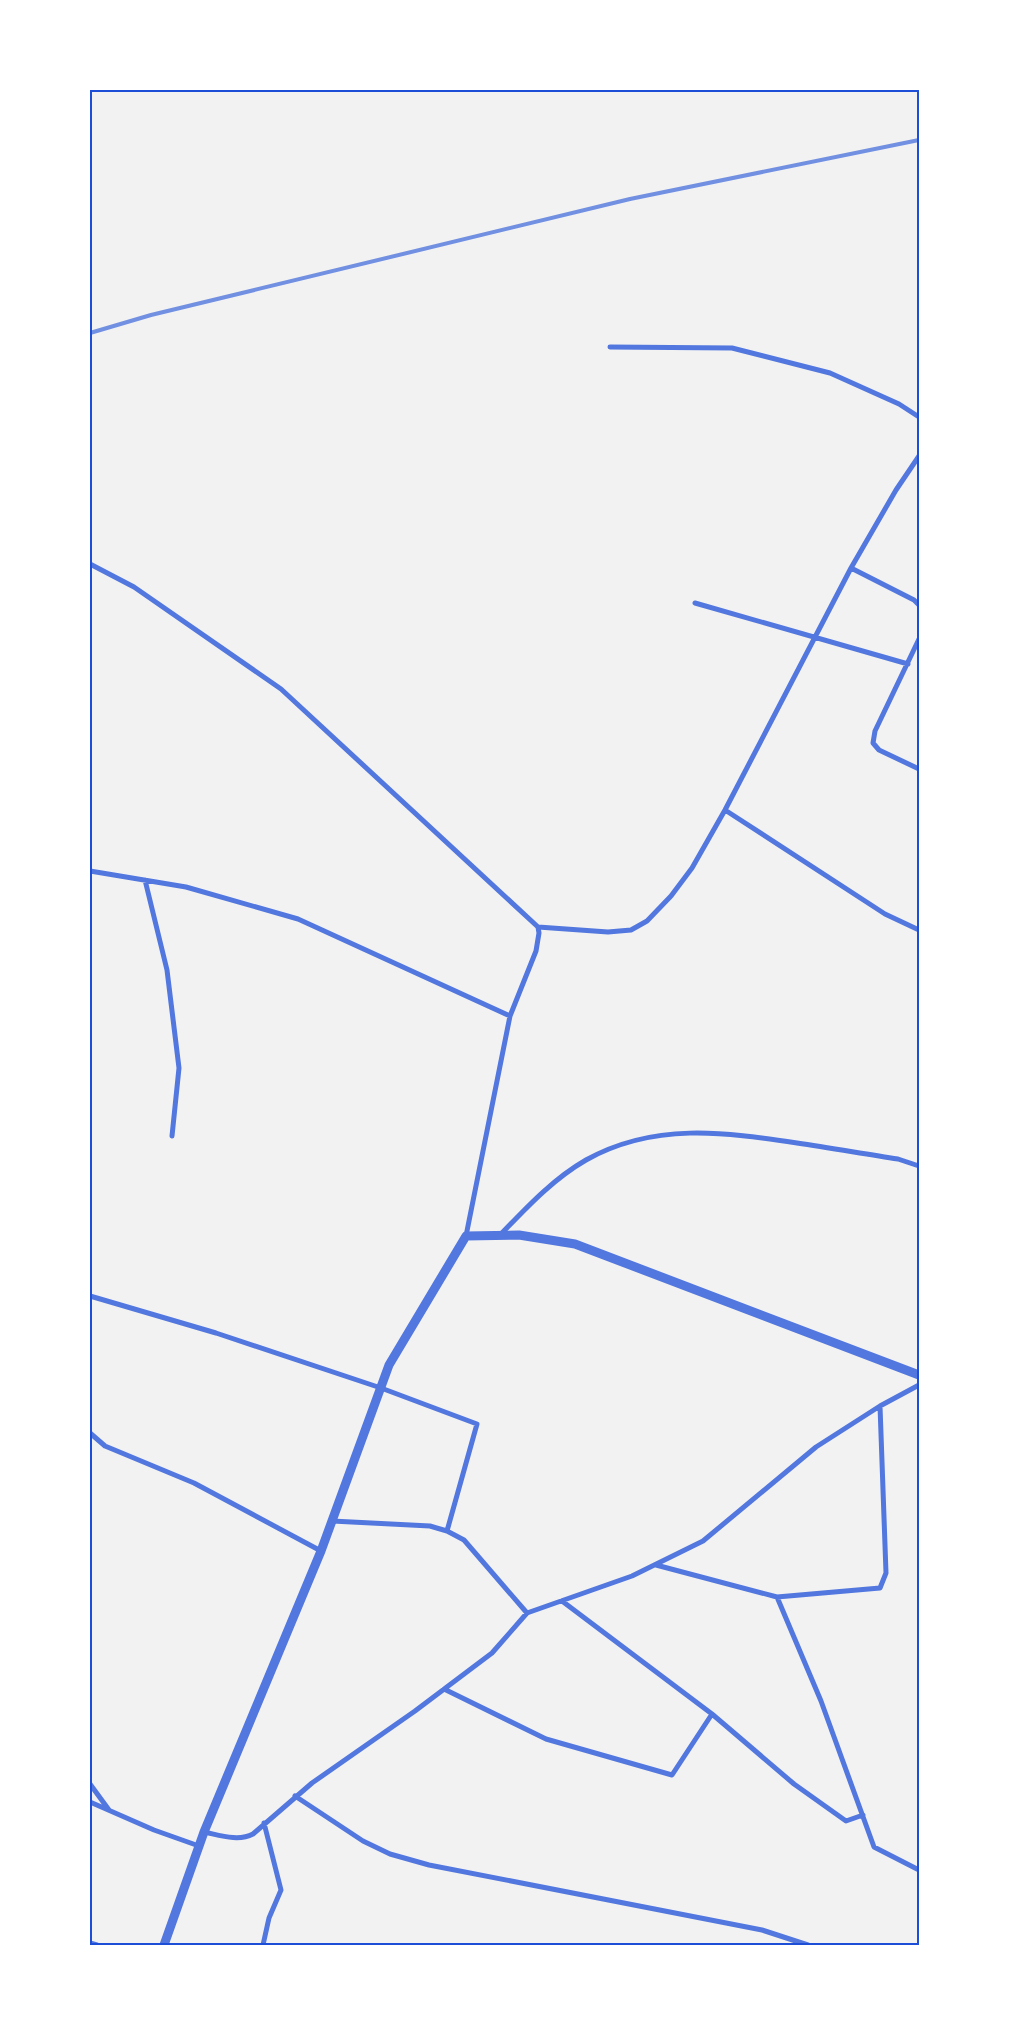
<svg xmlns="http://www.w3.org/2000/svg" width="1009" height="2035" viewBox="0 0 1009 2035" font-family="Karla,sans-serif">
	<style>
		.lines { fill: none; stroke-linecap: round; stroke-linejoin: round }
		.minor { stroke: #5277de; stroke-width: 5 }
		.tertiary { stroke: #5277de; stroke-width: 9 }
		.rail { stroke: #7290e2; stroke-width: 4 }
		.neatline { fill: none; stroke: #1d4ed8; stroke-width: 2 }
	</style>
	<rect width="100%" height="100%" fill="#f2f2f2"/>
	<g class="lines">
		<!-- minor -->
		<path class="minor" d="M610,347L732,348L830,373L899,404L919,417
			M90,564L134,587L281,689L538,927L539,933L536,951L510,1016L466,1236
			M851,568L914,600L919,605
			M695,603L908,664
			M919,639L875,731L873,743L879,750L919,769
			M725,810L885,914L919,930
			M90,871L186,887L298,919L510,1016
			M145,880L167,970L179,1068L172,1136
			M538,927L608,932L631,930L647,921L671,896L692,868L725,810L851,568L896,490L919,456
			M501,1234C527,1207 553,1179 586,1160C654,1122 724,1132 797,1143C831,1148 865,1154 898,1159L919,1166
			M90,1296L216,1333L381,1388L477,1424L447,1531
			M90,1433L105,1446L194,1483L321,1551
			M332,1521L430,1526L447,1531L464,1540L527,1613
			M656,1565L777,1597L880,1588L886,1573L880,1406
			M777,1597L821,1701L874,1847L919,1870
			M562,1601L712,1714L794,1784L846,1821L863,1815
			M444,1689L546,1739L672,1775L712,1714
			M90,1784L109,1810
			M295,1796L363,1841L390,1854L429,1865L762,1930L808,1945
			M90,1802L154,1830L199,1846
			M204,1832C219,1835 238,1842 253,1834L312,1783L415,1711L492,1653L527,1613L632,1576L703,1541L816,1447L880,1406L919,1385
			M90,1943L97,1945
			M263,1945L269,1918L281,1890L264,1823"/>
		<!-- tertiary -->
		<path class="tertiary" d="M164,1945L204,1832L321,1551L389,1365L466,1236L519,1235L575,1244L919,1375"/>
		<!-- rail -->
		<path class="rail" d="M90,333L151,315L630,199L919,140"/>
	</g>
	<!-- border -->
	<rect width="1009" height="2035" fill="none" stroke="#ffffff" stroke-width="182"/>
	<rect x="91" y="91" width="827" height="1853" class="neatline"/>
</svg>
